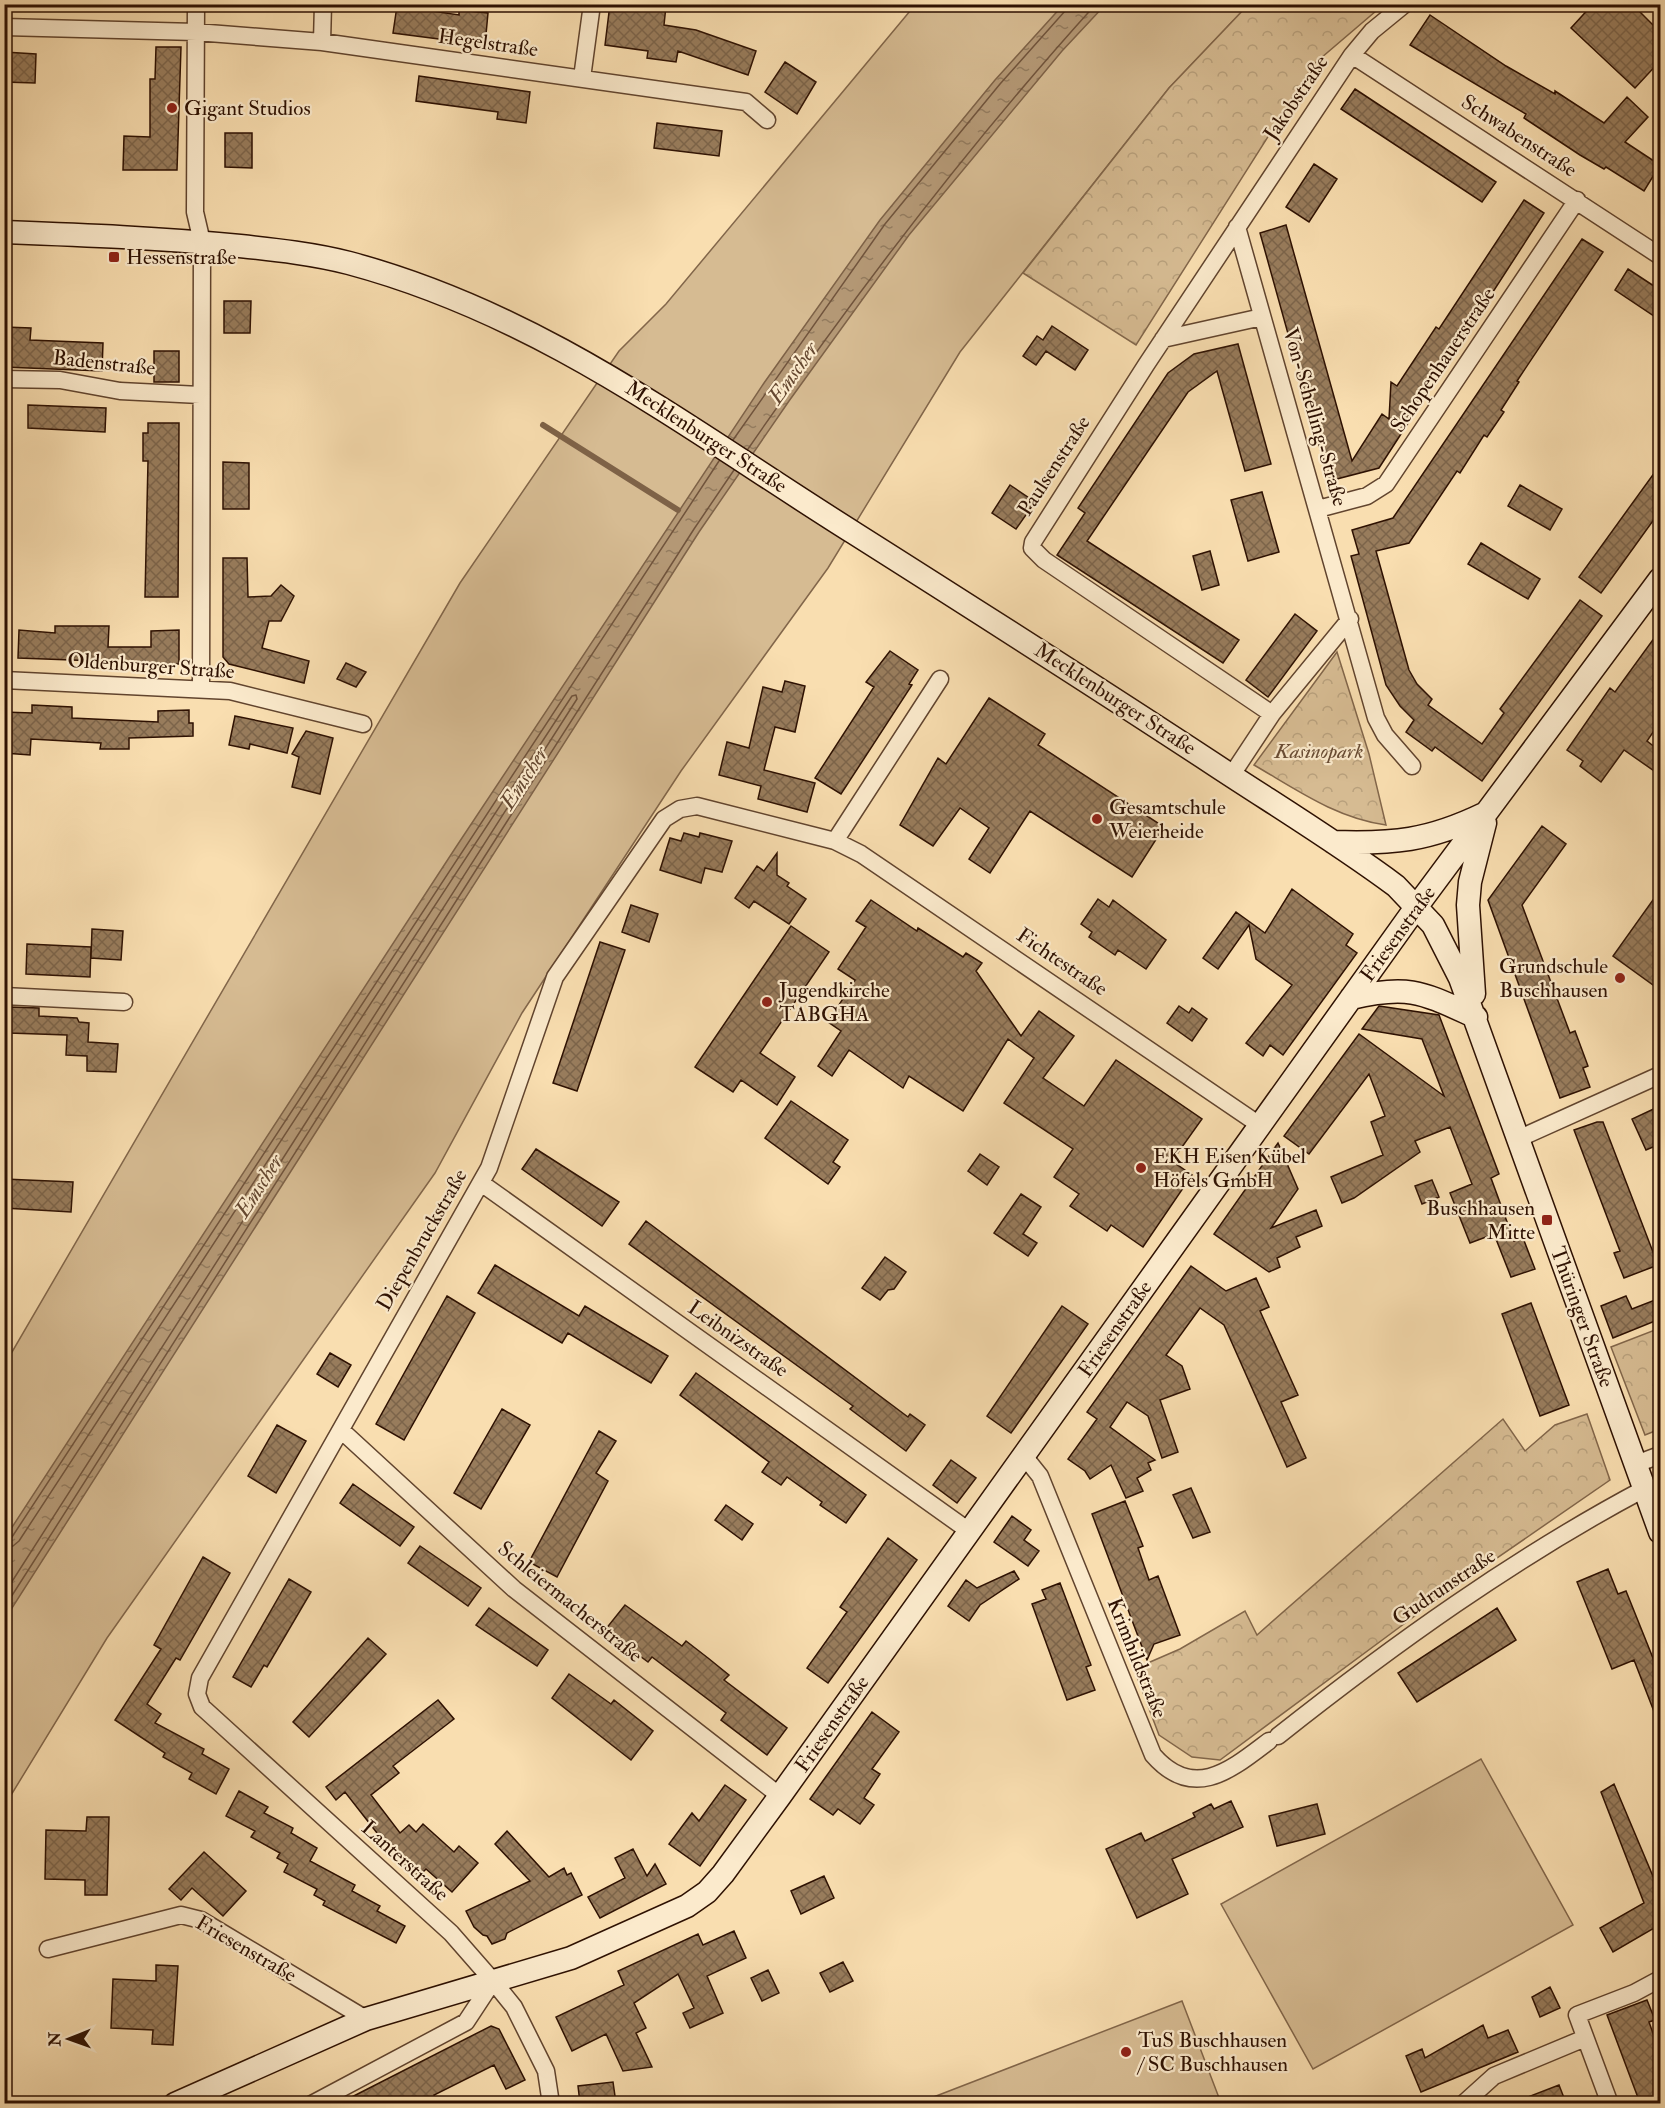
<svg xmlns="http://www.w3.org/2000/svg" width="1665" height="2108" viewBox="0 0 1665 2108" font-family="'IM FELL Double Pica',serif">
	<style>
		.green { fill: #d6bb92; stroke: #82664a; stroke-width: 1.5 }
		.forest { fill: url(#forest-crowns); stroke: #82664a; stroke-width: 1.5 }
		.water { fill: url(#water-ripples); stroke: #7e6247; stroke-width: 1.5 }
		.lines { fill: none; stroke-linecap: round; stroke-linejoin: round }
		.shore { stroke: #71543c; stroke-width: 1.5 }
		.stream { stroke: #7e6247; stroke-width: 6 }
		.building { fill: url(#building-cross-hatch); stroke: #2e1102; stroke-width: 1.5 }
		.street-casing { stroke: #61442e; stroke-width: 19 }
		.secondary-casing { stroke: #2e1102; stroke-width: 25 }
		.street { stroke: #fbeacc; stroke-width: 16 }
		.secondary { stroke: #fbeacc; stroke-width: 22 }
		.poi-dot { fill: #8f2418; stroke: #fbeacc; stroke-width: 2 }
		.labels { text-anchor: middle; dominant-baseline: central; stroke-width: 4.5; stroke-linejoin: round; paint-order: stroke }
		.street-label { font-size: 21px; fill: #2e1102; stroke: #fbeacc }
		.poi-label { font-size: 21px; fill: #2e1102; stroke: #fbeacc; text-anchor: start }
		.park-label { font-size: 21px; font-style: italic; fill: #694c34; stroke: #fbeacc }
		.water-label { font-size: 22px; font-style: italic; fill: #644730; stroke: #fbeacc }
	</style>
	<defs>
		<pattern id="forest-crowns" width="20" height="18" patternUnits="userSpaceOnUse" patternTransform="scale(1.5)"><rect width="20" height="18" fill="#d6bb92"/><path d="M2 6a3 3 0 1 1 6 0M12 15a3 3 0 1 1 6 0" fill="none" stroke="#b8a07c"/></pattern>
		<pattern id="water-ripples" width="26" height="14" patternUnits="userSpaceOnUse" patternTransform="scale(1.5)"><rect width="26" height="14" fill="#b49875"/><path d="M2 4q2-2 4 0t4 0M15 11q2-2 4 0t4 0" fill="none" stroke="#937b5e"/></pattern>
		<pattern id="building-cross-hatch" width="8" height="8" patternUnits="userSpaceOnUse" patternTransform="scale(1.5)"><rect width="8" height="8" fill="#987c5c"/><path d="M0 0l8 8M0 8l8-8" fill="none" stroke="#7c644a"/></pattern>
	</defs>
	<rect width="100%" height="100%" fill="#f9deb0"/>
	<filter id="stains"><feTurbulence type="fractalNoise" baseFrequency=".00333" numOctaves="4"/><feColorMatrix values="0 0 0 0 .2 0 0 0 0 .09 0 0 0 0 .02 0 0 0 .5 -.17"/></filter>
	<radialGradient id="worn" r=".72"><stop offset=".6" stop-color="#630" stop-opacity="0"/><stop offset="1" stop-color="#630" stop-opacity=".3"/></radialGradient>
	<!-- green -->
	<path class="green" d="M915,5H1248L1169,88L960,352L828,568L681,771L522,1013L435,1173L107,1638L5,1805V1364L460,583L619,351L666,304Z
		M1481,1759L1573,1925L1313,2069L1221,1904Z
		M1182,2001L1221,2103H918Z"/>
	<!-- forest -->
	<path class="forest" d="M1248,5H1383L1314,64L1136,345L1023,273L1169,88Z
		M1337,652L1369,754L1386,825C1336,818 1297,790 1254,765Z
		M1660,1328V1429L1645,1435L1611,1347Z
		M1587,1414L1610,1480L1439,1598L1220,1760L1192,1757L1159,1735L1134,1669L1180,1649L1245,1611L1257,1635L1503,1419L1525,1451L1555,1425Z"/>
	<!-- water -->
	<path class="water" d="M1063,5H1105L1062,51L909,235L789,401L699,532L5,1619V1538L456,847L764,383L880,220L995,80Z"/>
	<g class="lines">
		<!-- shore -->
		<path class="shore" d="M733,440L885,224L1000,84L1065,11L1067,4
			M748,449C855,294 969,144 1096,4
			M4,1540L12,1537L719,461
			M4,1548L13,1546L19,1541L572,696L576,695L577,699L4,1594
			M4,1608L694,529L734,470"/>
		<!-- stream -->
		<path class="stream" d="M543,425L678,510"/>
	</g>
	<!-- building -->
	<path class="building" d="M610,4L666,6L664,25L696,30L756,51L748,75L678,51L676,62L647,58L648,51L605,45Z
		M1593,4H1632L1660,32V61L1635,88L1571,28Z
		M397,6L459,15V10L488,13L485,45L393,33Z
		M1430,15L1506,66L1555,94V91L1604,123L1627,97L1648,117L1625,142L1660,165L1644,191L1606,167L1604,169L1580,155L1524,118L1526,114L1410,45Z
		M156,47H181L177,170H123L124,136L150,137V79H155Z
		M4,52L36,54L35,83L4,82Z
		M785,62L816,82L797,114L765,92Z
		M419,76L530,92L526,123L497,119L498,112L416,101Z
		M1355,89L1496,182L1482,202L1341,109Z
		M657,123L722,131L719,156L654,148Z
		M225,133H252V168L225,167Z
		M1314,164L1337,179L1309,222L1286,207Z
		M1524,200L1544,213L1379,468L1329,481L1260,233L1286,225L1352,461L1382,414L1389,419L1391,382L1397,386L1436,327L1439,329Z
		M1582,239L1603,252L1517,381L1519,382L1501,410L1504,412L1487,437L1484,435L1460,473L1457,471L1409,543L1376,551L1409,670L1417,684L1432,699L1428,705L1482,744L1504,713L1500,709L1580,600L1602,616L1482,781L1435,747L1432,751L1406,732L1414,720L1400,706L1386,685L1351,556L1359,554L1352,530L1393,518Z
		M1628,269L1660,290V320L1615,290Z
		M224,301H251L250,333H224Z
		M1052,326L1088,350L1075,370L1046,351L1036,365L1023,356L1037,336L1043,340Z
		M4,327L31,328L30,340L103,343L102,371L4,367Z
		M1238,344L1271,464L1245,471L1217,371L1188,392L1087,541L1239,640L1223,663L1057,555L1085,513L1078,508L1168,373L1194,354Z
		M154,351H179V382H154Z
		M28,405L106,408L105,432L28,428Z
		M148,423H179L178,597H145L148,461H143V433H148Z
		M223,462L249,463V509H223Z
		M1660,465V511L1601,593L1579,577Z
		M1010,485L1035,502L1016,529L992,513Z
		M1520,485L1562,509L1550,530L1508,506Z
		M1262,492L1279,552L1248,561L1231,500Z
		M1481,543L1540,579L1528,599L1468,564Z
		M1210,551L1219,585L1202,590L1193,556Z
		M223,558H247L248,597L271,596L281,585L294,596L281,621H269L262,648L309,661L304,683L229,664L223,657Z
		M1295,614L1317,631L1268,697L1246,680Z
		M55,626H109L108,647H151V631L179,630V664L18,658L19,630L55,633Z
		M1660,630V722L1647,741L1660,751V775L1624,750L1601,782L1580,766L1583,761L1567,750L1610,688L1615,692Z
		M890,651L918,670L909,684L912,685L841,794L815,778L874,687L866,682Z
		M346,663L366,672L356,687L337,679Z
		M785,681L805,686L795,732L775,727L764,770L815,783L807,812L758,799L761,786L719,775L727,742L749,748L763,687L782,692Z
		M989,698L1045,734L1038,745L1164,827L1132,877L1030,811L990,873L969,859L989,828L960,808L933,846L900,825L938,758L946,764Z
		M32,705L72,707V718L158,722V711L189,710V723H193V736L129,738V749H100L101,743L31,739L30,755L4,753V712L32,713Z
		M235,716L293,728L287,753L250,744L249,749L229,745Z
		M306,731L333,738L320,794L292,787L299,757L292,754Z
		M1542,826L1566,844L1522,905L1570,1033L1575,1031L1588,1066L1583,1068L1590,1087L1560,1098L1488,900Z
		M684,833L699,837L700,833L732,841L722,872L705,868L701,883L660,870L670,838L681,841Z
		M777,853V875L789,883L787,886L806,899L789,924L754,901L749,908L735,898L757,866L764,871Z
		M1292,889L1353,934L1346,945L1357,953L1283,1055L1270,1045L1263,1056L1246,1043L1292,985L1256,959L1249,925L1218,969L1203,958L1236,912L1265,933Z
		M1660,890V990L1613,956Z
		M1098,899L1109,907L1113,900L1166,940L1146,969L1118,950L1115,955L1089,937L1092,932L1081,924Z
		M871,900L917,931L918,928L963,957L966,953L982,963L976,971L1021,1036L1039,1011L1074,1036L1043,1078L1084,1106L1116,1060L1202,1119L1172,1161L1192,1175L1143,1247L1111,1225L1107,1231L1070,1206L1079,1194L1054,1177L1073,1149L1004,1103L1034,1058L1008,1039L963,1111L909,1076L903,1088L849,1050L832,1076L818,1066L841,1031L828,1022L855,980L838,969L866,927L856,921Z
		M631,905L658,914L649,942L622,932Z
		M791,926L829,952L760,1053L795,1077L777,1105L741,1080L733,1092L695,1067Z
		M92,929L123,931L121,960L91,958Z
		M600,942L625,950L577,1091L553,1083Z
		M27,944L91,947L90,977L26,974Z
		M1179,1006L1189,1013L1192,1008L1207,1019L1192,1041L1167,1023Z
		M1379,1006L1439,1015L1499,1174L1491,1178L1514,1241L1523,1238L1535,1269L1511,1277L1494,1234L1470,1243L1450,1193L1472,1184L1450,1127L1415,1141L1420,1152L1354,1198L1342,1203L1331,1177L1383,1155L1371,1122L1385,1116L1369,1074L1309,1154L1284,1136L1359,1034L1444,1096L1422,1039L1362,1029Z
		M9,1007L39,1008V1016L77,1018L79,1022L89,1023L88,1042L118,1044L116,1072L87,1071V1056L66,1055L67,1035L9,1033Z
		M791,1101L848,1140L833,1162L840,1167L828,1184L765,1138Z
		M1660,1106V1144L1646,1150L1632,1119Z
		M1597,1122H1603L1658,1265L1624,1278L1614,1253L1620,1251L1574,1130Z
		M1278,1143L1298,1189L1271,1228L1316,1210L1322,1226L1296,1237L1300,1247L1277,1258L1280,1267L1269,1272L1214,1234Z
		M536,1149L619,1202L602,1226L522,1169Z
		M980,1154L999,1167L987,1185L968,1171Z
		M4,1179L73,1182L71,1212L4,1208Z
		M1432,1180L1439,1197L1422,1204L1415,1186Z
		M1021,1194L1041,1207L1023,1234L1037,1243L1028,1256L994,1233Z
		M646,1221L908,1417L910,1414L925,1425L906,1451L850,1409L853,1406L629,1244Z
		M885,1257L906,1272L894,1289L888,1290L880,1300L862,1288Z
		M495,1265L579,1316L585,1306L668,1356L651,1383L568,1333L562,1343L478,1293Z
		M1191,1266L1226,1291L1256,1278L1269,1307L1260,1311L1298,1395L1281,1402L1306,1458L1287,1467L1224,1325L1200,1308L1166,1355L1182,1366L1190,1389L1160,1400L1178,1452L1162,1458L1148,1416L1127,1402L1110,1427L1155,1460L1148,1463L1151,1470L1137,1478L1143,1491L1126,1498L1111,1465L1090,1479L1085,1471L1068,1459L1097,1419L1087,1412Z
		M447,1296L475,1313L404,1440L376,1424Z
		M1626,1296L1632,1309L1660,1298V1319L1613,1338L1601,1306Z
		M1531,1303L1569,1405L1540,1416L1502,1314Z
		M1062,1306L1088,1324L1011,1433L987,1416Z
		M330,1353L351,1365L338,1387L317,1374Z
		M696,1373L866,1495L846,1523L820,1505L822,1502L787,1477L781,1485L762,1472L769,1462L680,1395Z
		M502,1409L530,1425L481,1509L454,1493Z
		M277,1425L306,1441L276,1493L248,1476Z
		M599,1431L616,1441L596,1473L608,1481L557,1577L529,1562Z
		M951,1460L976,1478L957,1503L933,1485Z
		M353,1484L414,1527L400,1546L340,1503Z
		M1191,1488L1210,1532L1193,1538L1173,1495Z
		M1125,1501L1143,1546L1138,1548L1149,1580L1158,1576L1180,1635L1154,1644L1147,1660L1092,1514Z
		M726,1505L753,1524L742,1540L715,1520Z
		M1012,1516L1031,1530L1024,1540L1039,1551L1028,1566L994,1542Z
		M888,1538L917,1560L828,1683L807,1668L847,1612L840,1607Z
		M420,1546L481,1588L468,1606L408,1563Z
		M203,1557L230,1573L180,1660L176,1658L147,1704L161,1714L155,1723L204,1749L202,1754L229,1769L216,1794L189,1779L192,1773L163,1757L165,1753L115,1720L161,1649L154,1645Z
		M1608,1569L1618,1594L1626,1591L1657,1668L1660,1667V1727L1634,1660L1612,1669L1577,1582Z
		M1014,1571L1019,1579L980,1605L969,1621L948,1606L966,1580L977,1588Z
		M289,1579L311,1592L267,1667L264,1665L251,1687L233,1677Z
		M1060,1583L1091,1665L1086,1667L1095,1690L1067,1700L1032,1604L1046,1599L1042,1590Z
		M625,1605L682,1646L686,1641L708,1658L729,1675L724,1680L787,1728L767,1755L721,1720L726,1713L652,1657L648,1662L605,1630Z
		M489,1608L548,1650L537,1666L476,1625Z
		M1497,1608L1516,1640L1417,1702L1398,1673Z
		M368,1638L386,1654L309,1737L293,1722Z
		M569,1674L611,1704L614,1700L653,1731L631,1760L552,1698Z
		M438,1700L454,1719L393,1766L399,1773L371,1795L400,1833L409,1825L416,1832L423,1824L454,1852L459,1846L478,1863L452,1892L426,1869L417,1878L385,1850L388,1847L345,1792L336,1800L326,1787Z
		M872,1712L899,1732L872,1769L880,1774L864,1798L874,1805L860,1824L838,1809L833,1815L810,1799Z
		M1614,1784L1660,1893V1941L1654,1928L1613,1952L1600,1928L1644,1903L1601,1792Z
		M725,1785L746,1800L700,1866L669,1844L692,1813L699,1821Z
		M239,1791L268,1807L264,1813L293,1828L291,1833L317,1848L310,1861L355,1885L352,1891L380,1906L377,1911L405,1926L396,1943L323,1905L325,1901L314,1895L317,1889L284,1872L288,1864L277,1858L280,1853L251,1837L255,1831L226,1816Z
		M1231,1801L1243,1827L1172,1859L1188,1894L1137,1918L1106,1849L1141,1833L1145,1841L1195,1817L1193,1813L1211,1804L1214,1809Z
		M1317,1804L1325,1834L1277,1846L1269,1816Z
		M87,1817H109L107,1895H85V1880L45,1879L46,1830L86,1831Z
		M507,1831L549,1877L564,1868L567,1875L571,1873L582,1895L507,1933L505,1939L492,1944L487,1936L483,1935L474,1927L466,1911L530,1881L495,1844Z
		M633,1849L647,1876L655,1864L666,1884L600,1918L588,1897L625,1878L615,1858Z
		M204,1852L246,1891L223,1916L192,1888L181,1900L169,1889Z
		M824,1876L834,1898L801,1914L791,1891Z
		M734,1931L746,1958L707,1976L723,2013L690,2028L683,2013L694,2008L678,1974L634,2003L646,2028L636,2033L652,2067L623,2071L606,2034L572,2051L556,2017L624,1985L618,1971L698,1934L703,1945Z
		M843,1962L853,1981L830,1992L820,1973Z
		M156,1965L178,1966L173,2045L152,2044L153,2030L111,2028L113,1979L156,1981Z
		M768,1970L779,1993L762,2001L751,1978Z
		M1550,1987L1560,2008L1540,2017L1532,1997Z
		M1647,2000L1655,2020L1649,2022L1660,2053V2103H1640L1607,2015Z
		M1483,2025L1488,2038L1508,2030L1518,2052L1421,2092L1406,2056L1422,2049L1425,2058Z
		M491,2026L499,2029L525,2080L506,2089L494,2065L434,2095L438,2103H340Z
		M613,2082L616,2103H580L578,2086Z
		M1559,2085L1566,2103H1515V2102Z"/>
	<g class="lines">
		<!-- street casing -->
		<g class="street-casing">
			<path id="street" d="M196,4L195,212L202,242L201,688
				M4,27L196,32L322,42L746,102L767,120
				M322,42L323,4
				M1352,55L1660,256
				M582,78L592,4
				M1237,227L1376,718L1385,735L1412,766
				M1163,339L1262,317
				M4,379L60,380L120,391L200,395
				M1318,509L1367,496L1386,484L1577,200
				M4,680L230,691L363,724
				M1272,714L1044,560L1032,548L1033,542L1146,365L1352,55L1372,31L1405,4
				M1231,776L1272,714L1350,619
				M835,841L940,679
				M4,996L124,1002
				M1520,1138L1660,1075
				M481,1183L969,1531
				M341,1430L514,1589L780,1796
				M1024,1456L1040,1476L1153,1755C1194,1802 1232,1769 1269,1741
				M1636,1464L1660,1455
				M1278,1736C1393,1645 1514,1558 1644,1489
				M48,1949L181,1915L201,1920L366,2019
				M312,2104L466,2022L493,1981
				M551,2104L546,2071L514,2007L493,1981L451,1933L202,1707L197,1694L200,1678L489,1168L555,977L664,819L680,809L697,806L835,841L861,854L1261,1126
				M1463,2104L1494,2076L1585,2038
				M1610,2104L1577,2015L1634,1993L1660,1979"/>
		</g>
		<!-- secondary casing -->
		<g class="secondary-casing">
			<path id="secondary" d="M4,232C83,235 162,238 240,246C277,250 314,254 349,263C543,315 688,429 854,533C974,609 1093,685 1212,763C1274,804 1337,842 1396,886L1433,925L1460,978L1660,1532
				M1333,842C1393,844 1428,841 1484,814
				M1474,994L1468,905L1470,882L1485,823
				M1351,998C1410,984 1423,993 1476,1017
				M175,2104L366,2019L571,1958L687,1906L707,1892L723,1874L780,1796L1417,906L1660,579"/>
		</g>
		<!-- street -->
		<use href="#street" class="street"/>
		<!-- secondary -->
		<use href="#secondary" class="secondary"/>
	</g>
	<!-- markers -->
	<g class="poi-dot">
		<circle cx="172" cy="108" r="6"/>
		<rect x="108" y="251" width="12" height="12" rx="3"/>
		<circle cx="1097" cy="819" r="6"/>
		<circle cx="1620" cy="978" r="6"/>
		<circle cx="767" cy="1002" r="6"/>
		<circle cx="1141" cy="1168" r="6"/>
		<rect x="1541" y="1214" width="12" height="12" rx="3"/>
		<circle cx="1126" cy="2052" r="6"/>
	</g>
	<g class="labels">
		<!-- street labels -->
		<g class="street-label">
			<text transform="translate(488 43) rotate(8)">Hegelstraße</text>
			<text transform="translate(1296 98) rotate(-56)">Jakobstraße</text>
			<text transform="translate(1519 136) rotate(33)">Schwabenstraße</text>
			<text transform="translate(1443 360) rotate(-56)">Schopenhauerstraße</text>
			<text transform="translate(104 363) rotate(6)">Badenstraße</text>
			<text transform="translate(1315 417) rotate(74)">Von-Schelling-Straße</text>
			<text transform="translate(706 437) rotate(33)">Mecklenburger Straße</text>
			<text transform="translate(1054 466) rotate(-57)">Paulsenstraße</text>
			<text transform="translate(151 666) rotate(4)">Oldenburger Straße</text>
			<text transform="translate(1115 699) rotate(33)">Mecklenburger Straße</text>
			<text transform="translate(1398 934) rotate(-54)">Friesenstraße</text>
			<text transform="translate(1062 962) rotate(34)">Fichtestraße</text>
			<text transform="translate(422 1240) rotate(-60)">Diepenbruckstraße</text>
			<text transform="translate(1582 1317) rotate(70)">Thüringer Straße</text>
			<text transform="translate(1115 1329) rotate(-55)">Friesenstraße</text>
			<text transform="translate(738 1339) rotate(35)">Leibnizstraße</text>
			<text transform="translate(1444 1587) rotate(-34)">Gudrunstraße</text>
			<text transform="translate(570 1602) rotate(39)">Schleiermacherstraße</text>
			<text transform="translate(1137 1658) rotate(68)">Krimhildstraße</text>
			<text transform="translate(832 1724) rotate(-55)">Friesenstraße</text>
			<text transform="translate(405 1861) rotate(42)">Lanterstraße</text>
			<text transform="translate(246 1949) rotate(30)">Friesenstraße</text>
		</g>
		<!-- poi labels -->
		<g class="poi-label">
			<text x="184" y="108">Gigant Studios</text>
			<text x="126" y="257">Hessenstraße</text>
			<text x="1109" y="807">Gesamtschule<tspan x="1109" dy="24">Weierheide</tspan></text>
			<text x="1608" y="966" text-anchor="end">Grundschule<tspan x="1608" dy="24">Buschhausen</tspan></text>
			<text x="779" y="990">Jugendkirche<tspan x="779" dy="24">TABGHA</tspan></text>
			<text x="1153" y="1156">EKH Eisen Kübel<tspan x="1153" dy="24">Höfels GmbH</tspan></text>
			<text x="1535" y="1208" text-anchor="end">Buschhausen<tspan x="1535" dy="24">Mitte</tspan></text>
			<text x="1138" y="2040">TuS Buschhausen<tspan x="1138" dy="24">/ SC Buschhausen</tspan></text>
		</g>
		<!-- park labels -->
		<g class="park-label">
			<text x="1319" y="751">Kasinopark</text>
		</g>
		<!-- water labels -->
		<g class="water-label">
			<text transform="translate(793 373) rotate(-55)">Emscher</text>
			<text transform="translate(524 778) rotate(-57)">Emscher</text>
			<text transform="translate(259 1186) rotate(-57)">Emscher</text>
		</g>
	</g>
	<!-- margin -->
	<rect width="1665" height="2108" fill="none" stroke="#f9deb0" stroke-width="24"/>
	<rect x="6" y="6" width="1653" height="2096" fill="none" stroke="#2e1102" stroke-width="3"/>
	<rect x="12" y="12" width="1641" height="2084" fill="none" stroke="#2e1102" stroke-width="1.5"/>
	<!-- north arrow -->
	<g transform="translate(69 2039) rotate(269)" stroke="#fbeacc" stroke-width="4.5" paint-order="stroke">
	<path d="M0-4.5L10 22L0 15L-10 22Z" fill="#2e1102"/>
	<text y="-9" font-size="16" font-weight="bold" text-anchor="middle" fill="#2e1102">N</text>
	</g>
	<rect width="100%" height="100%" filter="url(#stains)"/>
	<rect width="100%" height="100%" fill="url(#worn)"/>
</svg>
